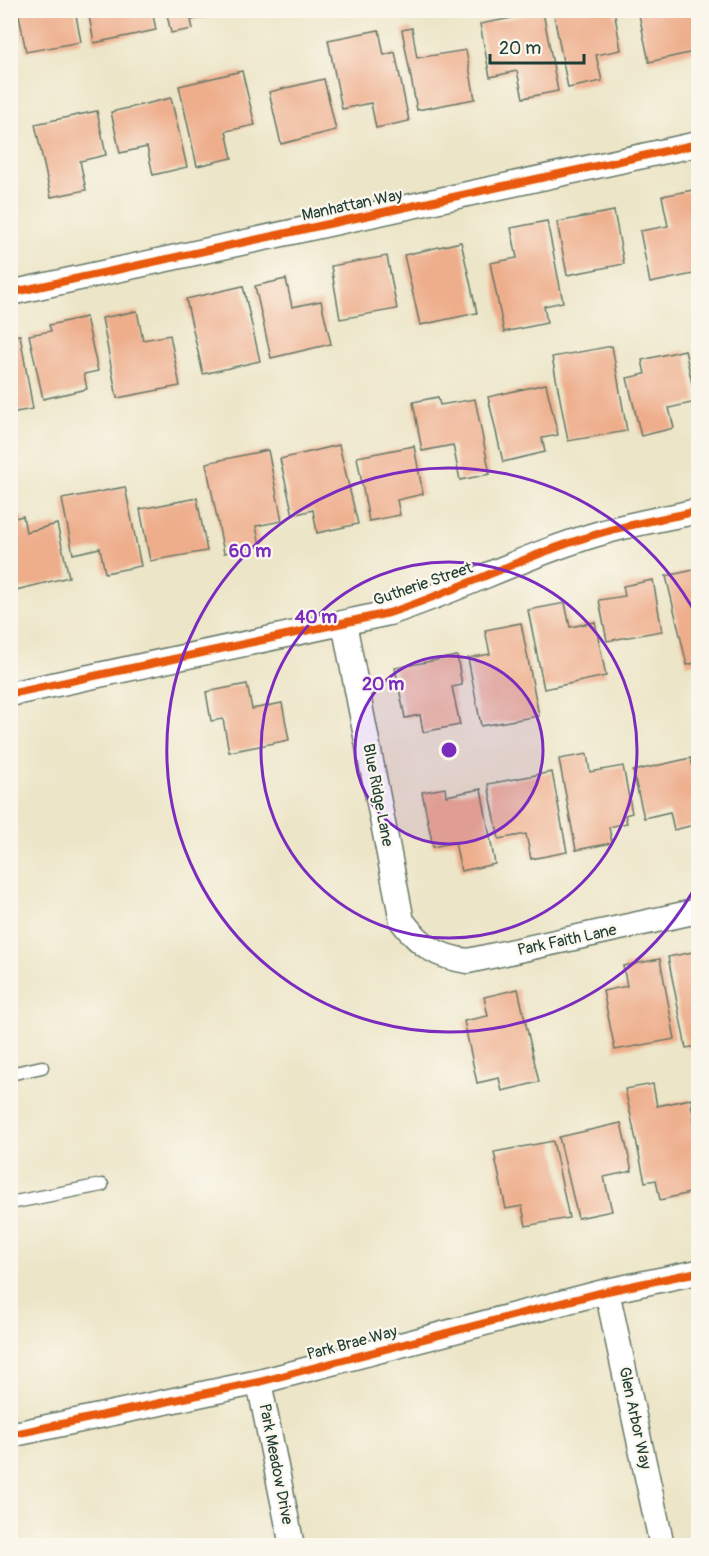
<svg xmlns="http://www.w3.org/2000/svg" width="709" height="1556" viewBox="0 0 709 1556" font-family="Pangolin,sans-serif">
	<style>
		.building { fill: #eeae8c }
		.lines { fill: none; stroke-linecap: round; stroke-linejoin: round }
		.service-casing { stroke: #677867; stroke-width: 15 }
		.minor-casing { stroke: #677867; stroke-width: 27 }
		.service { stroke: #fff; stroke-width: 12 }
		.minor { stroke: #fff; stroke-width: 24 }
		.cycleway-casing { stroke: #fbf7ec; stroke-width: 11 }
		.cycleway { stroke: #e8590c; stroke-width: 8 }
		.ring { fill: none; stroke: #7b2cbf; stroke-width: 3 }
		.labels { text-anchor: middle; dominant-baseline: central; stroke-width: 4.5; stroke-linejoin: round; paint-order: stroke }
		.street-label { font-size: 16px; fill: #1f3d34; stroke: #fbf7ec }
		.centre { fill: #7b2cbf; stroke: #fbf7ec; stroke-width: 3 }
		.ring-label { font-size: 18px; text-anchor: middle; font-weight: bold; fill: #7b2cbf; stroke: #fbf7ec; stroke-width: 4.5; stroke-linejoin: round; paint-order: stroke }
	</style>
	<rect width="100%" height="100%" fill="#fbf7ec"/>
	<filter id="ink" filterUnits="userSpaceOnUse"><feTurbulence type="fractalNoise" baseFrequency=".0167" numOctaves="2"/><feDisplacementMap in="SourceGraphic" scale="12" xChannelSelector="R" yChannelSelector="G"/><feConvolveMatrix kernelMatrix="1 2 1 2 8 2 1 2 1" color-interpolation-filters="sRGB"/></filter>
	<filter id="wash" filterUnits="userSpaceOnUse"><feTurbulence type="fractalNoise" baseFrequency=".008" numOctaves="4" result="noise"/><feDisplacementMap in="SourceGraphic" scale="24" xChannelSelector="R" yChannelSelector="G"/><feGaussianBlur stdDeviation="1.35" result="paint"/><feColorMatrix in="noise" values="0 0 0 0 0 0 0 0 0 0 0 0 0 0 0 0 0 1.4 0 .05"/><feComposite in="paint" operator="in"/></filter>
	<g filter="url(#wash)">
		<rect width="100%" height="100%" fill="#ece5c7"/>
		<g id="blocks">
			<!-- building -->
			<path class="building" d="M18,10H75L81,42L26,52Z
				M88,10H152L156,30L94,43Z
				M166,10H235V12L191,20L193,29L171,33Z
				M553,10H614L621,50L596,55L602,81L568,88Z
				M638,10H698V51L649,62Z
				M543,12L558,91L523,98L517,71L490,77L480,24Z
				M412,28L417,58L466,50L475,99L417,110L402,30Z
				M379,30L384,55L395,52L409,121L376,128L371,103L342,109L328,40Z
				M242,71L255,125L226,131L232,158L197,166L179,86Z
				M324,79L336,130L281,144L269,92Z
				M171,98L187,167L153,175L147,147L120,153L111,112Z
				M97,111L106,155L80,161L86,190L51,197L35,124Z
				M698,189V273L650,283L640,231L668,226L662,196Z
				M614,211L624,264L567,275L557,222Z
				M547,221L563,302L544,306L547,323L504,332L490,263L517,258L511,228Z
				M461,242L477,313L420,325L404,255Z
				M387,256L397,309L340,319L331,266Z
				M286,279L292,307L321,301L331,344L271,358L255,286Z
				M243,286L260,361L203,374L186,299Z
				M137,311L143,340L170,335L180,386L117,398L102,318Z
				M86,317L98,371L84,374L87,389L43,399L29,335L51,331L49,325Z
				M20,335L33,409L10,413V337Z
				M612,346L627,431L568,441L552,357Z
				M685,350L696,402L669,408L674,428L641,436L627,378L645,374L642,360Z
				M546,384L558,435L542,438L545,452L503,462L488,397Z
				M438,397L440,405L475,399L490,474L460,480L453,445L422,451L413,402Z
				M339,445L358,524L317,533L313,510L293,515L280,459Z
				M414,446L423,494L397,500L400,515L369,521L357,457Z
				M268,450L282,521L256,526L260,545L224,553L206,463Z
				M125,487L141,566L105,573L100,548L73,554L62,499Z
				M197,498L207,551L150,561L140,509Z
				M23,516L26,532L57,524L69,577L12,591L10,519Z
				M698,569V662L687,665L666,576Z
				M653,580L662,631L607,641L599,600L625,596L623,586Z
				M565,603L570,627L595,622L606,676L544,689L528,610Z
				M521,623L539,716L481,726L468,658L490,654L485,630Z
				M457,656L462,685L452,687L460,725L423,732L420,715L405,718L395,668Z
				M247,684L252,709L282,703L289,740L229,752L223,719L211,721L206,692Z
				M587,754L590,772L623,766L632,813L625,815L627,823L609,827L612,843L576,850L559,759Z
				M691,758L698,793V824L674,830L670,812L644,818L633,771Z
				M552,772L567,852L531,859L526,834L499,839L488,784Z
				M445,788L446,796L481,789L495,864L461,871L455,842L433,847L422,792Z
				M698,951V1046L686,1048L668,957Z
				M660,959L675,1039L615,1050L603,991L627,986L623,966Z
				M518,989L539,1082L502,1091L499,1078L477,1083L464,1021L488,1016L484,997Z
				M653,1084L657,1106L690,1099L698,1141V1191L660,1200L656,1180L645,1182L625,1089Z
				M621,1123L632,1171L604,1177L612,1211L578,1218L559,1137Z
				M553,1141L569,1218L526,1226L522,1206L506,1209L494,1152Z"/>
		</g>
	</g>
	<g filter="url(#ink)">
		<use href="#blocks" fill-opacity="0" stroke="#677867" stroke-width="1.5"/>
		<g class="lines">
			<!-- service casing -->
			<g class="service-casing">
				<path id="service" d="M10,1074L42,1067
					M10,1203L102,1185"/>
			</g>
			<!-- minor casing -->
			<g class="minor-casing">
				<path id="minor" d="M10,293L698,144
					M344,623L402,921C421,946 437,957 468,961L698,911
					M10,694L389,613C462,589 530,553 604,532C635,523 667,518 698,511
					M607,1291L662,1546
					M259,1382L292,1546
					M10,1435L259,1382L607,1291L698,1272"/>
			</g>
			<!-- service -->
			<use href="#service" class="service"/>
			<!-- minor -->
			<use href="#minor" class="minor"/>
			<!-- cycleway casing -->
			<g class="cycleway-casing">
				<path id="cycleway" d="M10,293L698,144
					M10,694L389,613C462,589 530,553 604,532C635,523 667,518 698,511
					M10,1435L259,1382L607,1291L698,1272"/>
			</g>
			<!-- cycleway -->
			<use href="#cycleway" class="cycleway"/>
		</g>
	</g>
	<!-- distance rings -->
	<circle cx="449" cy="750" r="94" fill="#7b2cbf" fill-opacity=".12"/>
	<g class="ring">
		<circle cx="449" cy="750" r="94"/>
		<circle cx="449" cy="750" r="188"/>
		<path d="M698 882A282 282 0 1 1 698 618"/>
	</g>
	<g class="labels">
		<!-- street labels -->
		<g class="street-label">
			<text transform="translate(352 205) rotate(-12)">Manhattan Way</text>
			<text transform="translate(423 584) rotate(-19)">Gutherie Street</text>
			<text transform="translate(378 795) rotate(79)">Blue Ridge Lane</text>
			<text transform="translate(567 940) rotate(-12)">Park Faith Lane</text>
			<text transform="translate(352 1343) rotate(-15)">Park Brae Way</text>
			<text transform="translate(635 1418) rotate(78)">Glen Arbor Way</text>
			<text transform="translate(276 1464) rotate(79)">Park Meadow Drive</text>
		</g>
	</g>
	<circle cx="449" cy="750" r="9" class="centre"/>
	<g class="ring-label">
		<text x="250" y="557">60 m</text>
		<text x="316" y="623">40 m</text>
		<text x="383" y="690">20 m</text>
	</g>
	<!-- margin -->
	<rect width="709" height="1556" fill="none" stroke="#fbf7ec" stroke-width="36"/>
	<!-- scale -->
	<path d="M490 54v9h94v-9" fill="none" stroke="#1f3d34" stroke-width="3"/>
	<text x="499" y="54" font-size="18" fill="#1f3d34" stroke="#fbf7ec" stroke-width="4.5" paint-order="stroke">20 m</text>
</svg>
